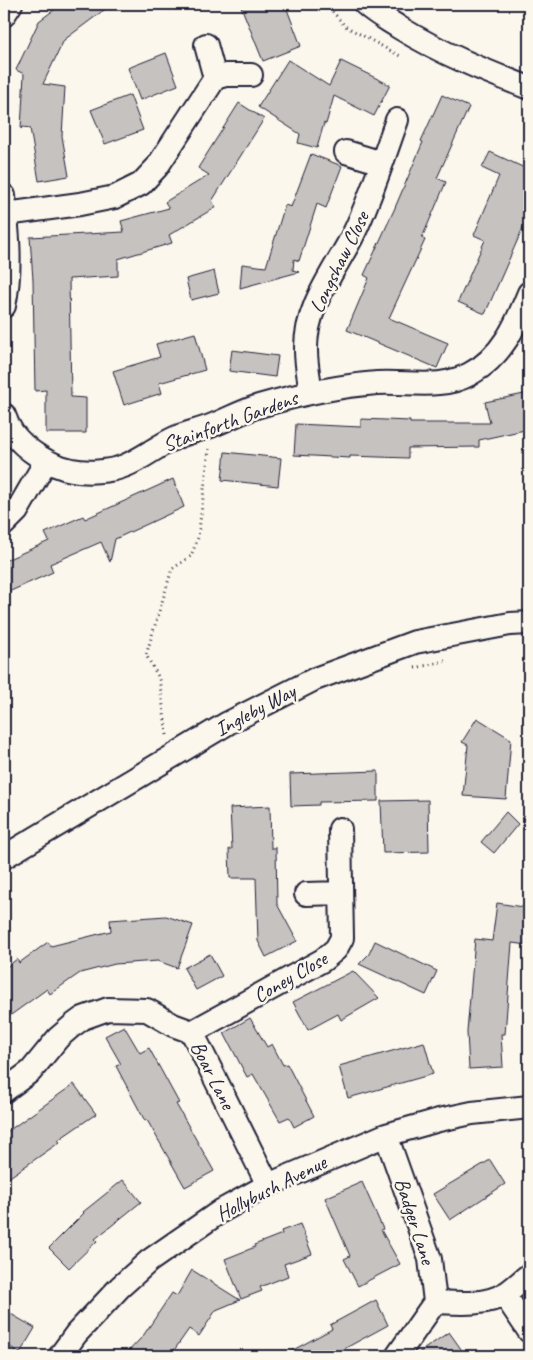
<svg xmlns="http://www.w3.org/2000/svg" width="533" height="1360" viewBox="0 0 533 1360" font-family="Caveat,sans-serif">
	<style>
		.building { fill: #c6c2c0; stroke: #22223b }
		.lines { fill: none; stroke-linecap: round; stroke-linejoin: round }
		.minor-casing { stroke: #22223b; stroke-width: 26 }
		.path { stroke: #22223b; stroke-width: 3; stroke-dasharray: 1 4; stroke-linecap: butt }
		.minor { stroke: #fbf7ec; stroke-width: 22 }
		.labels { text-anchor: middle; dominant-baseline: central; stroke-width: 5; stroke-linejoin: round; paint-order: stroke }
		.street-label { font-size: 21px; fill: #22223b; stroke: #fbf7ec }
	</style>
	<rect width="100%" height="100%" fill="#fbf7ec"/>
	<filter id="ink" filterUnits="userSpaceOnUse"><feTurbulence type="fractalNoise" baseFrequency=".02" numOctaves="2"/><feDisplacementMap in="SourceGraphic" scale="10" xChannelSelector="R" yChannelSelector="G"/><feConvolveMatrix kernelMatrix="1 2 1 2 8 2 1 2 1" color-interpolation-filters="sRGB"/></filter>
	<g filter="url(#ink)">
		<!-- building -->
		<path class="building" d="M62,4H112L64,40L43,84L65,87L62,136L69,176L39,181L30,128L23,127L21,129L24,74L16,70L39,21Z
			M240,4H285L301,46L263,61Z
			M166,53L178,85L140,100L128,68Z
			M288,60L329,86L341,61L390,85L374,116L334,96L326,124L324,123L317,148L298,143L300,134L258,107Z
			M130,95L143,130L105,144L91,110Z
			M442,95L469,107L437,178L446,182L422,238L425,240L389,318L448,343L437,368L347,330L369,278L364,275L394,210L423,142L421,141Z
			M239,103L264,119L212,201L216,207L169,235L172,243L118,259V276L69,279L71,397L86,398V433H46V390L35,391L33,280L30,237L124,232L121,221L169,208L165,202L209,175L198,168Z
			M490,152L529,170V214L485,314L458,302L485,240L474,235L499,176L482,168Z
			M311,154L342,166L326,208L317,204L299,261L294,259L293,270L299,272L240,288L242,264L266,267L285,205L291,207Z
			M214,271L219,293L191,300L186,279Z
			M195,333L205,370L159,383L162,393L124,405L113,371L160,357L156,344Z
			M232,350L278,356L275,377L229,371Z
			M529,393V429L479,440V447L408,448V458L350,456V458L294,455L296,424L361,427V419L410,421V423H490L485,402Z
			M225,452L281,458L278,486L222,480Z
			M173,479L184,507L115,539L110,562L101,542L50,564L53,572L4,594V561L49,541L45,533L83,516L85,519Z
			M477,718L511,739L506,799L463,796L468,745L462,742Z
			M378,771V801L319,802V805L291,806L290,774Z
			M428,800L429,852L383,853L381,801Z
			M270,806L271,848H276L277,904L297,941L266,957L258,941L256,878H230L229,849H232L230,808Z
			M506,812L518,824L494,853L481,842Z
			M497,903L529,908V945L512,943L505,1034H501L503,1067L469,1069L467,1032L475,939L492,941Z
			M166,916L193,925L177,968L158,961L115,964L80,973L50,994L47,989L4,1020V969L17,959L19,963L48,942L51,946L111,931L110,920Z
			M375,941L437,971L426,995L359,964L369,954Z
			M210,954L222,976L196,990L184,968Z
			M353,971L379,998L341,1020L338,1014L308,1030L293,1002Z
			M250,1018L267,1047L272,1044L283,1065L287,1064L314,1116L294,1127L289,1117L280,1121L253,1074L247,1077L224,1033Z
			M124,1026L140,1053L149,1048L179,1103L176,1104L214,1171L185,1187L147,1120L145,1121L116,1066L121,1064L105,1036Z
			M424,1042L433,1074L348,1098L339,1066Z
			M74,1084L96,1114L58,1140L60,1142L4,1181V1134Z
			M490,1160L505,1184L450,1220L433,1194Z
			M123,1180L141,1202L95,1239L97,1241L69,1268L49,1248L84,1213L83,1212Z
			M362,1182L383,1229L381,1230L400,1264L358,1286L344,1259L350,1256L325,1198Z
			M300,1224L312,1254L284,1264L288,1276L260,1287L262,1291L241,1299L225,1259L255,1247L254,1245L282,1234L281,1231Z
			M192,1270L240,1300L216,1310L199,1336L189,1329L170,1356H124L143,1336L172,1293L177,1296Z
			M376,1300L388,1325L331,1356H282L332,1329L330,1325Z
			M4,1310L35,1328L20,1353L4,1343Z
			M449,1332L466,1356H414Z"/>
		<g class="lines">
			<!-- minor casing -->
			<g class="minor-casing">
				<path id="minor" d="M365,4C376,14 388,20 400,28C441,53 485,71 529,88
					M4,15L11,4
					M206,45L215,78
					M346,152L382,163
					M4,196C8,233 12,269 4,306
					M6,214L80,204L115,197L141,184L157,167L215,78L226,75H251
					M311,392C309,379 306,364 306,350C305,307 334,272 353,235C371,198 383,159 397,120
					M4,415C6,421 9,427 12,432C25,450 50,466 72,470C87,473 109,472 124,466C141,460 160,444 177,437C189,432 201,430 213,425C228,419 243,411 259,406C297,395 337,386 377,383C408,381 441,390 470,374C502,357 516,325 529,293
					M4,524L17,511L46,461
					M4,857L228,723L315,679L415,642L510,624L529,623
					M306,894L340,893
					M192,1032L323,960L336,949L342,938L340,829
					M4,1091L31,1071L58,1038L72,1026L83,1018L108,1009L147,1010L173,1025L192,1032L268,1185
					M386,1135L430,1259L435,1302L397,1356
					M504,1294L529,1331
					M435,1302C457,1303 485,1306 505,1294C513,1289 521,1281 529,1275
					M60,1356L76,1334L120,1287L149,1261L221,1211L268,1185L386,1135L439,1120L472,1113L529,1107"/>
			</g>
			<!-- path -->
			<path class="path" d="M326,4L345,26L400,56
				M415,668L445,661
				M167,735L159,678L146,655L172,569L191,556L198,538L209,449"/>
			<!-- minor -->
			<use href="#minor" class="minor"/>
		</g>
	</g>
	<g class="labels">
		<!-- street labels -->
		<g class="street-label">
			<text transform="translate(339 262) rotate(-64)">Longshaw Close</text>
			<text transform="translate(230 421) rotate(-20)">Stainforth Gardens</text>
			<text transform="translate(255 710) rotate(-28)">Ingleby Way</text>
			<text transform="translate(290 977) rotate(-30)">Coney Close</text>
			<text transform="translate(213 1075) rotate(63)">Boar Lane</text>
			<text transform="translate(271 1188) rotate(-27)">Hollybush Avenue</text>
			<text transform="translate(415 1221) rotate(72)">Badger Lane</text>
		</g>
	</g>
	<!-- margin -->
	<rect width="533" height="1360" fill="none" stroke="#fbf7ec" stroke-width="20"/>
	<rect x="10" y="10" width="513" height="1340" fill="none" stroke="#22223b" stroke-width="2" filter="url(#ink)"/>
</svg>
